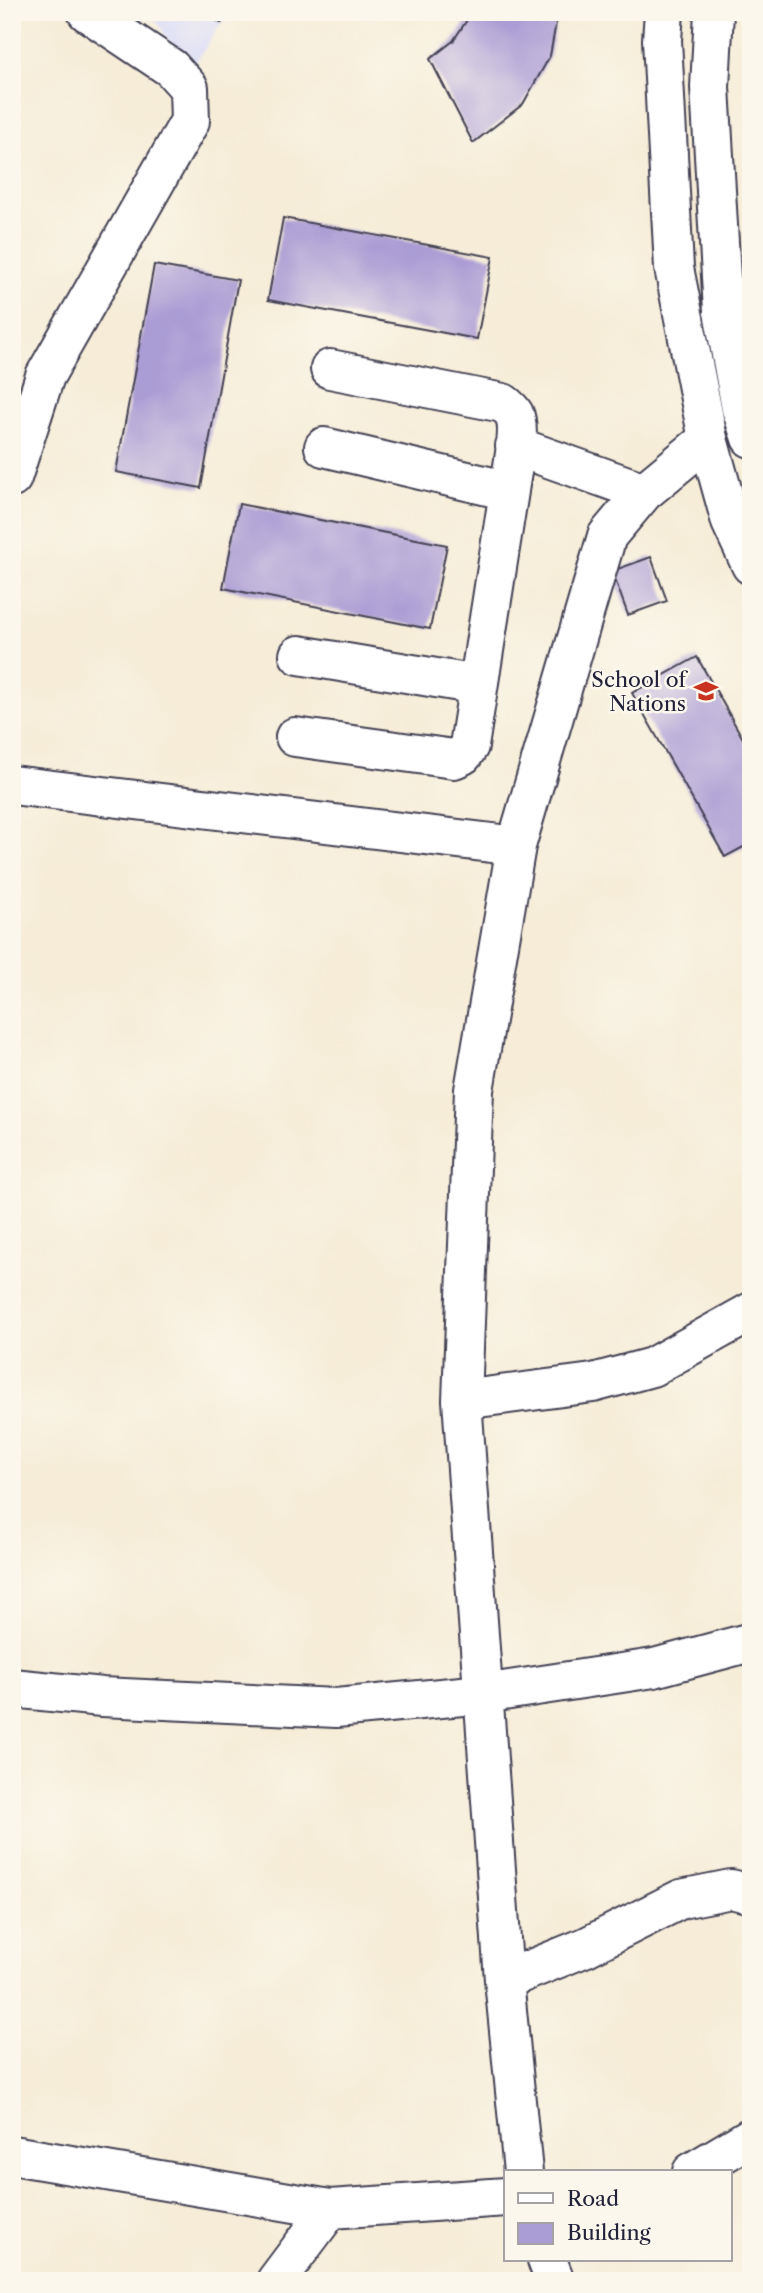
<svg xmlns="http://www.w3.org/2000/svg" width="763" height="2293" viewBox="0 0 763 2293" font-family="'Libre Caslon Text',serif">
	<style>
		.built { fill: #d5d8f9 }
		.building { fill: #aa9cd4 }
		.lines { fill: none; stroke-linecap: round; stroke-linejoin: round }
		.minor-casing { stroke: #424052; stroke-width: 42 }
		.major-casing { stroke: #424052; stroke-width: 42 }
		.minor { stroke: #fff; stroke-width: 38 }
		.major { stroke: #fff; stroke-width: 38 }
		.labels { text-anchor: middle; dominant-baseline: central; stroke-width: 5; stroke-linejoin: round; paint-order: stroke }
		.poi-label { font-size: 21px; fill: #22223b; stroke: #fbf7ec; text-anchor: end }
	</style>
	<rect width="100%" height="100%" fill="#fbf7ec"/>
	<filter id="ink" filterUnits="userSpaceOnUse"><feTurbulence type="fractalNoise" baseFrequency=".0143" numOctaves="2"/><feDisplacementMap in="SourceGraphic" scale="14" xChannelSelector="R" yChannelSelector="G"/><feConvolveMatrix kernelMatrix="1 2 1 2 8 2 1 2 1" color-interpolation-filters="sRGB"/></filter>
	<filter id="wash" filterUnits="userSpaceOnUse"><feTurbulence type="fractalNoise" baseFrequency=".00686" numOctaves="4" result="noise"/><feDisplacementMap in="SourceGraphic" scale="28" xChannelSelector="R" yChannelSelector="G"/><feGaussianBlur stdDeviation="1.57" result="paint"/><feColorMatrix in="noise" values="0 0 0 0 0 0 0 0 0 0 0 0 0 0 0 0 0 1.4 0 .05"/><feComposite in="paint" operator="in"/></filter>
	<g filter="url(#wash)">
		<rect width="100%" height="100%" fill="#f6ecd7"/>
		<!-- built -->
		<path class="built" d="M151,12H228L189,73Z"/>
		<g id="blocks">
			<!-- building -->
			<path class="building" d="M205,12H228L221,23Z
				M469,12H558L550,56L523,104L473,143L430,59L453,41L469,17Z
				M283,218L493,257L477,339L268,300Z
				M154,265L238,280L201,488L116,472Z
				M239,504L447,545L430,629L223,588Z
				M651,557L667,601L628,615L612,571Z
				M697,657L751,753V843L725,857L632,693Z"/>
		</g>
	</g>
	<g filter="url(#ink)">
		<use href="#blocks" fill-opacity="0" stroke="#424052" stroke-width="2"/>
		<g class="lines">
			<!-- minor casing -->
			<g class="minor-casing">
				<path id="minor" d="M723,311L751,305
					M515,446L644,492
					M324,447L509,491C511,473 522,431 514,414C511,409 507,406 503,403L330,369
					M12,478L45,376L190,121L189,88L171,68L87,12
					M299,655L478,685
					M295,737L454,759L463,755L469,746L509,491
					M12,785L516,846
					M462,1400L593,1383L652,1367L751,1312
					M12,1688L102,1697L336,1708L483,1694L654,1668L751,1642
					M504,1980L586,1947L681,1899L731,1889L751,1894
					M12,2155L330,2209L506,2197
					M523,2172L504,1980L462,1400L474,1090L516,846L607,536L644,492L708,439
					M692,2172L751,2137
					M547,2260L555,2281
					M276,2281L330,2209"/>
			</g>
			<!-- major casing -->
			<g class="major-casing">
				<path id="major" d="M664,12L662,40L674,268L708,439L731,522L751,565
					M714,12L710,87L723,311L741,408L751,438"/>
			</g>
			<!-- minor -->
			<use href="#minor" class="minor"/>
			<!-- major -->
			<use href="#major" class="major"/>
		</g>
	</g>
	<!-- icons -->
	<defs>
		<g id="school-bare" transform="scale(1.89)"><path d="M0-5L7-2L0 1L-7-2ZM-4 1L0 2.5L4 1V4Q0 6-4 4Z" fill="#c8321e" stroke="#fbf7ec" stroke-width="2.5" paint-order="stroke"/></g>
	</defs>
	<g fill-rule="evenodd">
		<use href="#school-bare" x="706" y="691"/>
	</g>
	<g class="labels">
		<!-- poi labels -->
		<g class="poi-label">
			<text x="686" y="679">School of<tspan x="686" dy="24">Nations</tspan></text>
		</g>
	</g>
	<!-- margin -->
	<rect width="763" height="2293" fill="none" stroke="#fbf7ec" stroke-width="42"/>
	<!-- legend -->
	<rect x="504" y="2170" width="228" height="91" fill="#fbf7ec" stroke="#a4a2a5" stroke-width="2"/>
	<rect x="518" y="2193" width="35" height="10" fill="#ffffff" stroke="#a4a2a5" stroke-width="2"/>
	<text x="567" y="2206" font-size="21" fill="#22223b">Road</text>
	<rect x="518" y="2223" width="35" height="21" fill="#aa9cd4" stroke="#a4a2a5" stroke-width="2"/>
	<text x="567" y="2240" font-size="21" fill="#22223b">Building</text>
</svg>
